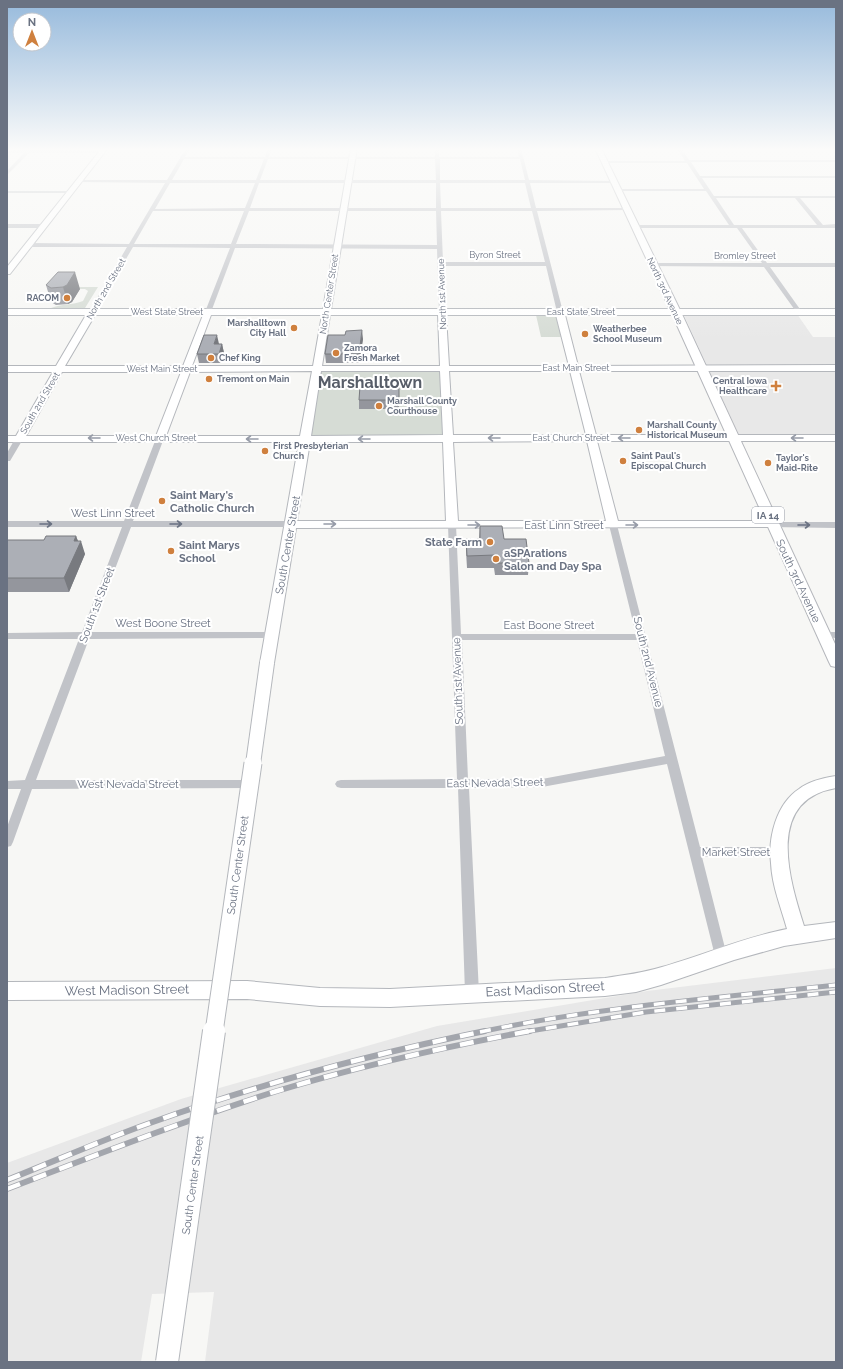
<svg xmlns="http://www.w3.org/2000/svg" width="843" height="1369" viewBox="0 0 843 1369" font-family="Raleway,sans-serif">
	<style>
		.built { fill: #e8e8e8 }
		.green { fill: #d6dcd5 }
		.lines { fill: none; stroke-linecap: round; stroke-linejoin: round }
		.secondary-casing { stroke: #b4b7bc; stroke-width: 2 }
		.primary-casing { stroke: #b5b7bc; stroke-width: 2 }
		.street { fill: #c1c3c8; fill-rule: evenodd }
		.secondary { fill: #fff; fill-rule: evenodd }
		.primary { fill: #fff; fill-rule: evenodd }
		.rail-far1-casing { stroke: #a3a6ad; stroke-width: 5 }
		.rail-casing { stroke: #a3a6ad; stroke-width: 6 }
		.rail-far1 { stroke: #fff; stroke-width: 3.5; stroke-dasharray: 11; stroke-linecap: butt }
		.rail { stroke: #fff; stroke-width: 4.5; stroke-dasharray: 14; stroke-linecap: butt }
		.secondary-bridge-far2-casing { stroke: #b4b7bc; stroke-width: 16; stroke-linecap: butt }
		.secondary-bridge-far1-casing { stroke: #b4b7bc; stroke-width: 19; stroke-linecap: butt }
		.secondary-bridge-casing { stroke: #b4b7bc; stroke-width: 24; stroke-linecap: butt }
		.secondary-bridge-far2 { stroke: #fff; stroke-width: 14 }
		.secondary-bridge-far1 { stroke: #fff; stroke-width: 17 }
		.secondary-bridge { stroke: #fff; stroke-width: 22 }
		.wall { fill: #94969d }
		.shaded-wall { fill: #787a7f }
		.building { fill: #acafb6; stroke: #787a7f }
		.oneway { stroke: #979ca8 }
		.oneway2 { stroke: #6a7282 }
		.poi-dot { fill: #cf803e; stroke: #fff; stroke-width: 1.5 }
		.labels { text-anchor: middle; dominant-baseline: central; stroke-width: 4; stroke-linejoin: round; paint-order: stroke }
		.far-street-label { font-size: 9px; fill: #6a7282; stroke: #fff }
		.far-poi-label { font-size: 9px; font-weight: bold; fill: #6a7282; stroke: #fff; text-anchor: start }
		.shield { fill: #fff; stroke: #979ca8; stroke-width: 1 }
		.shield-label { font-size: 10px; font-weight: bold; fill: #6a7282 }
		.poi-label { font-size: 11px; font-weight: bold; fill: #6a7282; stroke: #fff; text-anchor: start }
		.street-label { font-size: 11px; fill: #6a7282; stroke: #fff }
		.near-street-label { font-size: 13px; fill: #6a7282; stroke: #fff }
		.far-town-label { font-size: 16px; font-weight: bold; fill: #575d68; stroke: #fff }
	</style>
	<rect width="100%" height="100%" fill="#f7f7f5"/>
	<!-- built -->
	<path class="built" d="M797,314L813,337H836V435L739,436L684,315Z
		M836,968V1362H205L214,1292L152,1294L141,1362H7V1163L181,1099L437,1026L647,991Z"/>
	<!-- green -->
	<path class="green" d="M73,287H98L85,308H51C61,304 73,305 83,301L88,291L85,289H72Z
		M556,314L561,337H541L536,315Z
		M445,368L448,439H305L317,369Z"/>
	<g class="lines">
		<!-- secondary casing -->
		<g class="secondary-casing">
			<path id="secondary" d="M102,148H108L10,274H7V267Z
				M351,148H357L331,309H836V315H565L578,366L836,365V371H579L596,435H836V441H597L618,521H773L777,523L779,525L777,527L296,528L274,663L272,666L267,668L262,666L260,663L299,442H7V436H16L53,372H7V366H56L86,315H7V309H323ZM95,315H203L183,366H65ZM211,315H322L313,366H192ZM330,315H438L440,366H322ZM446,315H556L569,366H449ZM312,371L300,436H166L190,372ZM321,371H440L443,435L311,436ZM449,371H570L586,435H453ZM62,372H181L156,436H26ZM587,441L606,521H458L453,442ZM310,442H443L446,521H297Z
				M836,776V788C765,800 789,879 804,926L836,922V938L784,946L734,960L661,985L636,992L605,996L390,1007L320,1006L247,999L7,1000V982L247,981L320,988L390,989L605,978C624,975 643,973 662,967C704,955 745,937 787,929C781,907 772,886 771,863C768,838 776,804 799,789C809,781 823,778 836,776Z"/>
		</g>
		<!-- primary casing -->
		<g class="primary-casing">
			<path id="primary" d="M595,148H601L681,312L836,646V667L831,666L829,662L671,312Z"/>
		</g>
		<!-- street -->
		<path class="street" d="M186,148H190L185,157H265L268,148H272L269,157H435V148H439V157H519L517,148H521L529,180L614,181L616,182L614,183H530L536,208H627L629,209L627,210L537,211L563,312L560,314L557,312L546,266H443L445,311L442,313L439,311L437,249L235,248L211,312L208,314L205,312L230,248L133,247L95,312L90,313L89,312L127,247H28L25,245L28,243L129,244L165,183L79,182L77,181L79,180H167ZM184,159H264L256,180H172ZM268,159H435L436,180H260ZM440,159H520L525,180H440ZM170,183H255L245,208L155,209ZM259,183H436V208H250ZM440,183H525L531,208H441ZM153,211H244L231,244H134ZM249,211H436L437,245L236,244ZM441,211H532L545,262H443Z
			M677,148H681L689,160H836V162H691L700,176H836V178H702L714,196H836V198H800L823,225L836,224V228H742L767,263H836V267H770L802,312L801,313H797L764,267L651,266V264L653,263H762L737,228H633V226L635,225H729L706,191H618L616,190L618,189H704L687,163H605L603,162L605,161H685ZM716,198H795L817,225H734Z
			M29,150L101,151L103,152L101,153H29L7,175V171L24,153H7V151Z
			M7,191H70L72,192L70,193H7Z
			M7,224H43L46,226L43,228H7Z
			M157,436H160L164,438L133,521H291L295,524L291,527H131L91,632H272L277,635L272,638L89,639L36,780H250L254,781L256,784L254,787L250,788L32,789L13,842L11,846L7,847V827L21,789H7V781L25,780L79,639H7V633L82,632L122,527H7V521H124Z
			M16,437H22L23,439L10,461H7V453Z
			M452,522L456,525L461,634H636L609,525L613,522L617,525L700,847H777L781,848L783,852L781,856L777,857H702L727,956L726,960L721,962L716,960L667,764L542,787L469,788L479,993L477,998L472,999L467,998L465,993L458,788H341L337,787L335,784L337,781L341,780L457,779L448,525ZM462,640H637L665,756L542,779H468Z
			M773,522H836V528L770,527L769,525Z
			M823,632H836V638L820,637L818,635L820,633Z"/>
		<!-- secondary -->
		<use href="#secondary" class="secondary"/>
		<!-- primary -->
		<use href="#primary" class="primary"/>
		<!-- rail-far1 casing -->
		<g class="rail-far1-casing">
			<path id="rail-far1" d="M480,1032C597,1007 717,998 836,985
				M524,1032L646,1012L836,992"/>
		</g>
		<!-- rail casing -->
		<g class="rail-casing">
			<path id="rail" d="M7,1180C55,1161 102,1140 150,1123C259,1084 372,1054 485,1031
				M7,1189C96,1155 186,1120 277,1091C360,1066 444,1047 530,1031"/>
		</g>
		<!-- rail-far1 -->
		<use href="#rail-far1" class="rail-far1"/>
		<!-- rail -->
		<use href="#rail" class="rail"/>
		<!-- secondary-bridge-far2 casing -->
		<g class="secondary-bridge-far2-casing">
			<path id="secondary-bridge-far2" d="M253,764L267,663"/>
		</g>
		<!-- secondary-bridge-far1 casing -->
		<g class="secondary-bridge-far1-casing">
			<path id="secondary-bridge-far1" d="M214,1032L253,763"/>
		</g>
		<!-- secondary-bridge casing -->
		<g class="secondary-bridge-casing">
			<path id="secondary-bridge" d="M167,1362L214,1031"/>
		</g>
		<!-- secondary-bridge-far2 -->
		<use href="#secondary-bridge-far2" class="secondary-bridge-far2"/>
		<!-- secondary-bridge-far1 -->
		<use href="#secondary-bridge-far1" class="secondary-bridge-far1"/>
		<!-- secondary-bridge -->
		<use href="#secondary-bridge" class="secondary-bridge"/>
	</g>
	<!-- wall -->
	<path class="wall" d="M46,285L80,289L72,302L68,304L56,305L51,302Z
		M363,339L359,363H326L325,354Z
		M219,344H222L224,353L220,363H199L197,354Z
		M399,386V409H359V400L388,388Z
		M480,526L504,539L529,563L528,575H495L494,568H467L466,551V539H479Z
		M76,536L78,541L85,554L69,592H7V540H44Z"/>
	<!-- shaded-wall -->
	<path class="shaded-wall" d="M75,272L80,289L72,302L68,304L63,287Z
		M362,330L363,339L359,363V354Z
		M217,335L219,344L215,353L214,344Z
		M222,344L224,353L220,363L219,354Z
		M76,536L79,544L81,541L85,554L69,592L64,578L74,541Z"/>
	<!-- building -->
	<path class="building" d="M58,272H75L67,285L63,287L51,288L46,285Z
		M362,330L359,354H325L328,335H345L346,331Z
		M204,335H217L214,344H222L219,354H197Z
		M360,386L388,388V386H399V400H359Z
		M480,526H502L504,539H526L529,563H496L495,555L467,556L466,539H480Z
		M46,536H76L74,541H81L64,578H7V540H44Z"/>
	<!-- one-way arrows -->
	<defs><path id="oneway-shaft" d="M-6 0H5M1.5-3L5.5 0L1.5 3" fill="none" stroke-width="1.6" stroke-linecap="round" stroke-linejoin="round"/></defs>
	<g class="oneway">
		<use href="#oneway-shaft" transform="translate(94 438) rotate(180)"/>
		<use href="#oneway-shaft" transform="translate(494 438) rotate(180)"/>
		<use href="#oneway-shaft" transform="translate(624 438) rotate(180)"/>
		<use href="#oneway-shaft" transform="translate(797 438) rotate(180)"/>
		<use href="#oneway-shaft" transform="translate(252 439) rotate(-180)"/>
		<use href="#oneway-shaft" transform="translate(364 439) rotate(180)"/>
		<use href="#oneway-shaft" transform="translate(330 524)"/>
		<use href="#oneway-shaft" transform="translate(474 525)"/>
		<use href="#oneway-shaft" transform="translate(632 525)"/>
	</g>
	<g class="oneway2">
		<use href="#oneway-shaft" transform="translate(46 524)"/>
		<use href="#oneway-shaft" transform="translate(176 524)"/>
		<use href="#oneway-shaft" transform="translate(804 525)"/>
	</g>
	<!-- sky -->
	<linearGradient id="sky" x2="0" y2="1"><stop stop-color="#97badc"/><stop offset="0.44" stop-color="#fbfbfa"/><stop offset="1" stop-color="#fbfbfa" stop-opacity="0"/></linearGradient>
	<rect width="843" height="340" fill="url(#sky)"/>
	<!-- markers -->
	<g class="poi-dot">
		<circle cx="67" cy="298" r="4"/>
		<circle cx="294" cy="328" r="4"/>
		<circle cx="585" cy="334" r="4"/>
		<circle cx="336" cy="353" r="4"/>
		<circle cx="211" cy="358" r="4"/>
		<circle cx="209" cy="379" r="4"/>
		<path d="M774 380h4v4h4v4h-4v4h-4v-4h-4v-4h4z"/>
		<circle cx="379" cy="406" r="4"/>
		<circle cx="639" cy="430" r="4"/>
		<circle cx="265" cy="451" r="4"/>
		<circle cx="623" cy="461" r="4"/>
		<circle cx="768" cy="463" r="4"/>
		<circle cx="162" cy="501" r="4"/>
		<circle cx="490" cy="542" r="4"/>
		<circle cx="171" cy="551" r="4"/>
		<circle cx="496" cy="559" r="4"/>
	</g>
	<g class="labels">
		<!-- far-street labels -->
		<g class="far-street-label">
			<text x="495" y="255">Byron Street</text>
			<text x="745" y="256">Bromley Street</text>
			<text transform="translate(106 289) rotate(-60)">North 2nd Street</text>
			<text transform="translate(665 291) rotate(65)">North 3rd Avenue</text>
			<text transform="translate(329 294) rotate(-81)">North Center Street</text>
			<text transform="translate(442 294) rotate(-92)">North 1st Avenue</text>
			<text x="167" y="312">West State Street</text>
			<text x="581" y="312">East State Street</text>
			<text x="576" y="368">East Main Street</text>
			<text x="162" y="369">West Main Street</text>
			<text transform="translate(40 403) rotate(-60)">South 2nd Street</text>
			<text x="156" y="438">West Church Street</text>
			<text x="571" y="438">East Church Street</text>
		</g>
		<!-- far-poi labels -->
		<g class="far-poi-label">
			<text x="59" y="298" text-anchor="end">RACOM</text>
			<text x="286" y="323" text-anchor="end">Marshalltown<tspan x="286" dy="10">City Hall</tspan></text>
			<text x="593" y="329">Weatherbee<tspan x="593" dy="10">School Museum</tspan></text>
			<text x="344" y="348">Zamora<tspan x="344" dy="10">Fresh Market</tspan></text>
			<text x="219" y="358">Chef King</text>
			<text x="217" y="379">Tremont on Main</text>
			<text x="767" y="381" text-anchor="end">Central Iowa<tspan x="767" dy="10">Healthcare</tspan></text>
			<text x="387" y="401">Marshall County<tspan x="387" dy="10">Courthouse</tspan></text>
			<text x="647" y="425">Marshall County<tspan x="647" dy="10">Historical Museum</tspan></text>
			<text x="273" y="446">First Presbyterian<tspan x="273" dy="10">Church</tspan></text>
			<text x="631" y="456">Saint Paul's<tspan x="631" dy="10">Episcopal Church</tspan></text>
			<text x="776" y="458">Taylor's<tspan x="776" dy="10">Maid-Rite</tspan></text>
		</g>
		<!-- shield labels -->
		<rect class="shield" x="752" y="507" width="32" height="16" rx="3"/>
		<g class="shield-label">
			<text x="768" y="515">IA 14</text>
		</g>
		<!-- poi labels -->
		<g class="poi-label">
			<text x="170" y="495">Saint Mary's<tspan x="170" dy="13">Catholic Church</tspan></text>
			<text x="482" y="542" text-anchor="end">State Farm</text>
			<text x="179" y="545">Saint Marys<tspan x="179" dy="13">School</tspan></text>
			<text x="504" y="553">aSPArations<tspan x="504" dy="13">Salon and Day Spa</tspan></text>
		</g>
		<!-- street labels -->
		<g class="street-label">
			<text x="113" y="513">West Linn Street</text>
			<text x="564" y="525">East Linn Street</text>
			<text transform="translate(288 545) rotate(-80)">South Center Street</text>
			<text transform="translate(798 581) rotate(65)">South 3rd Avenue</text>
			<text transform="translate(97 605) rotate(-69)">South 1st Street</text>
			<text x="163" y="623">West Boone Street</text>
			<text x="549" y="625">East Boone Street</text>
			<text transform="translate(648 662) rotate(76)">South 2nd Avenue</text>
			<text transform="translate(458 681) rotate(-92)">South 1st Avenue</text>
			<text transform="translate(495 783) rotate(-1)">East Nevada Street</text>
			<text x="128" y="784">West Nevada Street</text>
			<text x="736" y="852">Market Street</text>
			<text transform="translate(238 865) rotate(-82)">South Center Street</text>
			<text transform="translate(193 1185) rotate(-82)">South Center Street</text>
		</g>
		<!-- near-street labels -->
		<g class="near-street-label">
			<text transform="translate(545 989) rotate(-3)">East Madison Street</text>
			<text transform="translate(127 990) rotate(-1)">West Madison Street</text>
		</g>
		<!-- far-town labels -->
		<g class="far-town-label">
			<text x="370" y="382">Marshalltown</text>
		</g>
	</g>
	<!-- border -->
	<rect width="843" height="1369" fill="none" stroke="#6a7282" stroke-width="16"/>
	<!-- north arrow -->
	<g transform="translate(32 32)"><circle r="19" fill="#ffffff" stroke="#c3c7cd"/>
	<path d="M0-3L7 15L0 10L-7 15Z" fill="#cf803e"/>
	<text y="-6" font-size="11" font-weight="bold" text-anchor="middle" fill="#6a7282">N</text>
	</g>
</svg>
